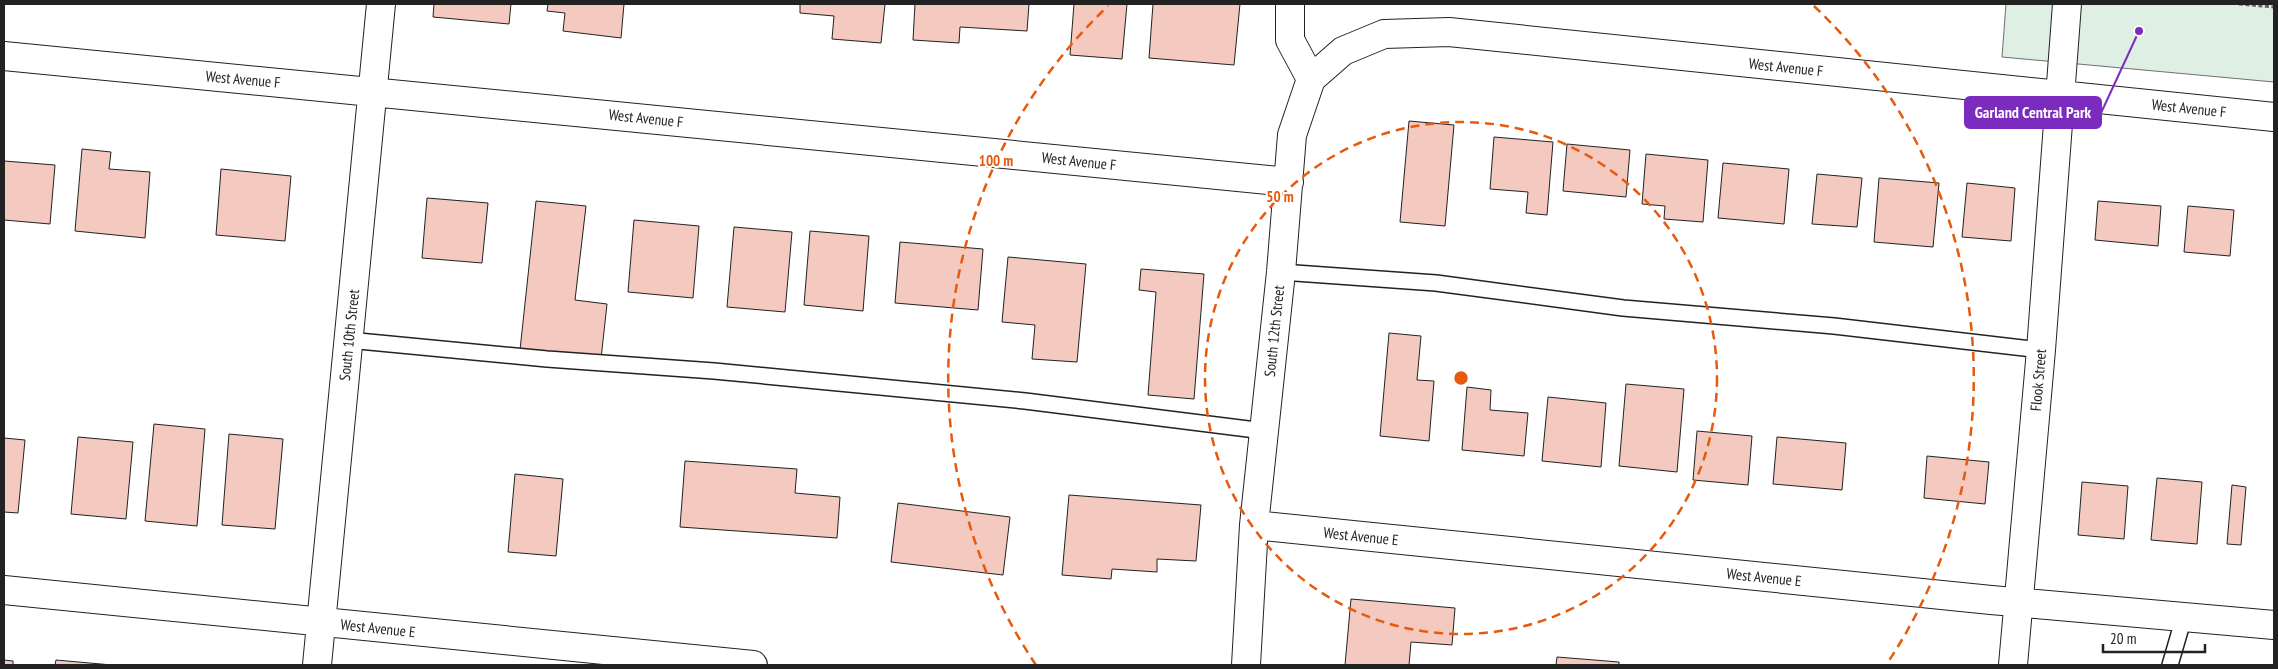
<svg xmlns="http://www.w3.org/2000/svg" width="2278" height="669" viewBox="0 0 2278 669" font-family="'PT Sans Narrow',sans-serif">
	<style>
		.green { fill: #e0efe3; stroke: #6f6f6f }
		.building { fill: #f3c9c0; stroke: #222 }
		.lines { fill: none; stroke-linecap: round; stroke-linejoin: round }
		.lane-casing { stroke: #222; stroke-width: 18 }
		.street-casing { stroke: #222; stroke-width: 30 }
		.path { stroke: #646464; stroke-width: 3; stroke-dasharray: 4 2.5; stroke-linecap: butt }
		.lane { stroke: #fff; stroke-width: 15 }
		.street { stroke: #fff; stroke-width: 28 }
		.ring { fill: none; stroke: #e8590c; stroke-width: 2.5; stroke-dasharray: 9 6 }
		.labels { text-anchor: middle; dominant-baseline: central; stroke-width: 4; stroke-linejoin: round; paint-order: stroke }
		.street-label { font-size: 15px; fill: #222; stroke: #fff }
		.centre { fill: #e8590c; stroke: #fff; stroke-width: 2.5 }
		.ring-label { font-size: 15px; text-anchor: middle; font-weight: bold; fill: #e8590c; stroke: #fff; stroke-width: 4; stroke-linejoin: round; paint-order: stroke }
		.leader { fill: none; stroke: #7b2cbf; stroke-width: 2 }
		.callout-dot { fill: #7b2cbf; stroke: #fff; stroke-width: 2 }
		.callout { fill: #7b2cbf; stroke: #7b2cbf; stroke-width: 2 }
		.callout-label { font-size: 16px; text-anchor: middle; font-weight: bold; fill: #fff }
	</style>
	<rect width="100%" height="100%" fill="#fff"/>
	<!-- green -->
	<path class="green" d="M2006,4H2274V82L2002,57Z"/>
	<!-- building -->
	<path class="building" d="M434,4H511L509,24L433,17Z
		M548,4H624L621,38L563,31L565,13L547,11Z
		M800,4H885L881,43L832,39L834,16L800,13Z
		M915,4H1029L1027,31L960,27L959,43L913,40Z
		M1074,4H1127L1122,59L1070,55Z
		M1153,4H1240L1234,65L1149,58Z
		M1409,121L1454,125L1445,226L1400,222Z
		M1494,137L1553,142L1547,215L1526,213L1528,192L1490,189Z
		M1567,144L1630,150L1626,197L1563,191Z
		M82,149L111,152L109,169L150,172L145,238L75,231Z
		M1646,154L1708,160L1703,222L1664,219L1665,206L1642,204Z
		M4,161L55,165L50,224L4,220Z
		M1723,163L1789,169L1784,224L1718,218Z
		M221,169L291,176L285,241L216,235Z
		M1817,174L1862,178L1857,227L1812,224Z
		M1879,178L1939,183L1933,247L1874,242Z
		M1967,183L2015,188L2011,241L1962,237Z
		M427,198L488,203L482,263L422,258Z
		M536,201L586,206L575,300L607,304L601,359L520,350Z
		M2098,201L2161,206L2158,246L2095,240Z
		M2188,206L2234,210L2230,256L2184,252Z
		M634,220L699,226L693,298L628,292Z
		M734,227L792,232L785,312L727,307Z
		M810,231L869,236L863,311L804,305Z
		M900,242L983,249L978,310L895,303Z
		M1008,257L1086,264L1077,362L1032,359L1035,325L1002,322Z
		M1141,269L1204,274L1194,399L1148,395L1156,292L1139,290Z
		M1389,333L1421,336L1417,380L1434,381L1429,441L1380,436Z
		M1626,384L1684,389L1677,472L1619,466Z
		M1467,387L1491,390L1490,410L1528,413L1524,456L1462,450Z
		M1548,397L1606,403L1601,467L1542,461Z
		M154,424L205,429L197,526L145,521Z
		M1697,431L1752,436L1748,485L1693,480Z
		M229,434L283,439L275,529L222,525Z
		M78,437L133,442L126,519L71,514Z
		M1777,437L1846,443L1842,490L1773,484Z
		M4,438L25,440L18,513L4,512Z
		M1927,456L1989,462L1985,504L1924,498Z
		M685,461L797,469L795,493L840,497L837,538L680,527Z
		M515,474L563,479L556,556L508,552Z
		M2157,478L2202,482L2197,544L2151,540Z
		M2082,482L2128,486L2124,539L2078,535Z
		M2232,485L2246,487L2241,545L2227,544Z
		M1069,495L1201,505L1196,561L1157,559V572L1112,569L1111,579L1062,575Z
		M898,503L1010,517L1003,575L891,562Z
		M1351,599L1455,608L1452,645L1411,642L1409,665H1345Z
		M1557,657L1619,662V665H1556Z
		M4,660L13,661V665H4Z
		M56,660L112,665H55Z"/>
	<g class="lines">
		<!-- lane casing -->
		<g class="lane-casing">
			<path id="lane" d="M1281,272L1436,283L1623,308L1834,326L2041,350
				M348,340L547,359L714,371L1025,401L1264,431
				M2170,665L2184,617"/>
		</g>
		<!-- street casing -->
		<g class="street-casing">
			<path id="street" d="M4,56L1289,182
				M1311,79L1343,51L1384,34L1449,32L2274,117
				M1254,525L1991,600L2274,625
				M4,590L753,665
				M317,665L381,4
				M1246,665L1254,525L1281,272L1292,135L1311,79L1290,40V4
				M2013,665L2041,350L2067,4"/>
		</g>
		<!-- path -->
		<path class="path" d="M2239,4L2274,7"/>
		<!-- lane -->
		<use href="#lane" class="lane"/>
		<!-- street -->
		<use href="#street" class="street"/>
	</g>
	<!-- distance rings -->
	<g class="ring">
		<circle cx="1461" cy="378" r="256"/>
		<path d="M1036 665A513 513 0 0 1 1108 6M1814 6A513 513 0 0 1 1886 665"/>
	</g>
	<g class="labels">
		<!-- street labels -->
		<g class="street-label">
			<text transform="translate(1786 67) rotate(6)">West Avenue F</text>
			<text transform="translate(243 79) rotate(5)">West Avenue F</text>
			<text transform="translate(2189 108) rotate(6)">West Avenue F</text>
			<text transform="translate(646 118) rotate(6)">West Avenue F</text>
			<text transform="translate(1079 161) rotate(6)">West Avenue F</text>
			<text transform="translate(1274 331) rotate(-84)">South 12th Street</text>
			<text transform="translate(349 335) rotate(-84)">South 10th Street</text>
			<text transform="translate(2038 380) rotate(-85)">Flook Street</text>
			<text transform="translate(1361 536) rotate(6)">West Avenue E</text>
			<text transform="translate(1764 577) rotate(6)">West Avenue E</text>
			<text transform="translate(378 628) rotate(6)">West Avenue E</text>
		</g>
	</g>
	<circle cx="1461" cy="378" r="8" class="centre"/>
	<g class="ring-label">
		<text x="996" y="166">100 m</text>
		<text x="1280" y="202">50 m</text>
	</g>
	<!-- callouts -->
	<path class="leader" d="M2139 31L2101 113"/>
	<circle class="callout-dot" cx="2139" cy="31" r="5"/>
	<rect class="callout" x="1965" y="97" width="136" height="31" rx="5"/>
	<g class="callout-label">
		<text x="2033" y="118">Garland Central Park</text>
	</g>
	<!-- border -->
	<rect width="2278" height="669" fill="none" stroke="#222222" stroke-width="10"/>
	<!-- scale -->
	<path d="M2103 644v8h102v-8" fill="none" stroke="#222222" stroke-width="2.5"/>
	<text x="2110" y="644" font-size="15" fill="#222222" stroke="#ffffff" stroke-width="4" paint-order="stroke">20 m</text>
</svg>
